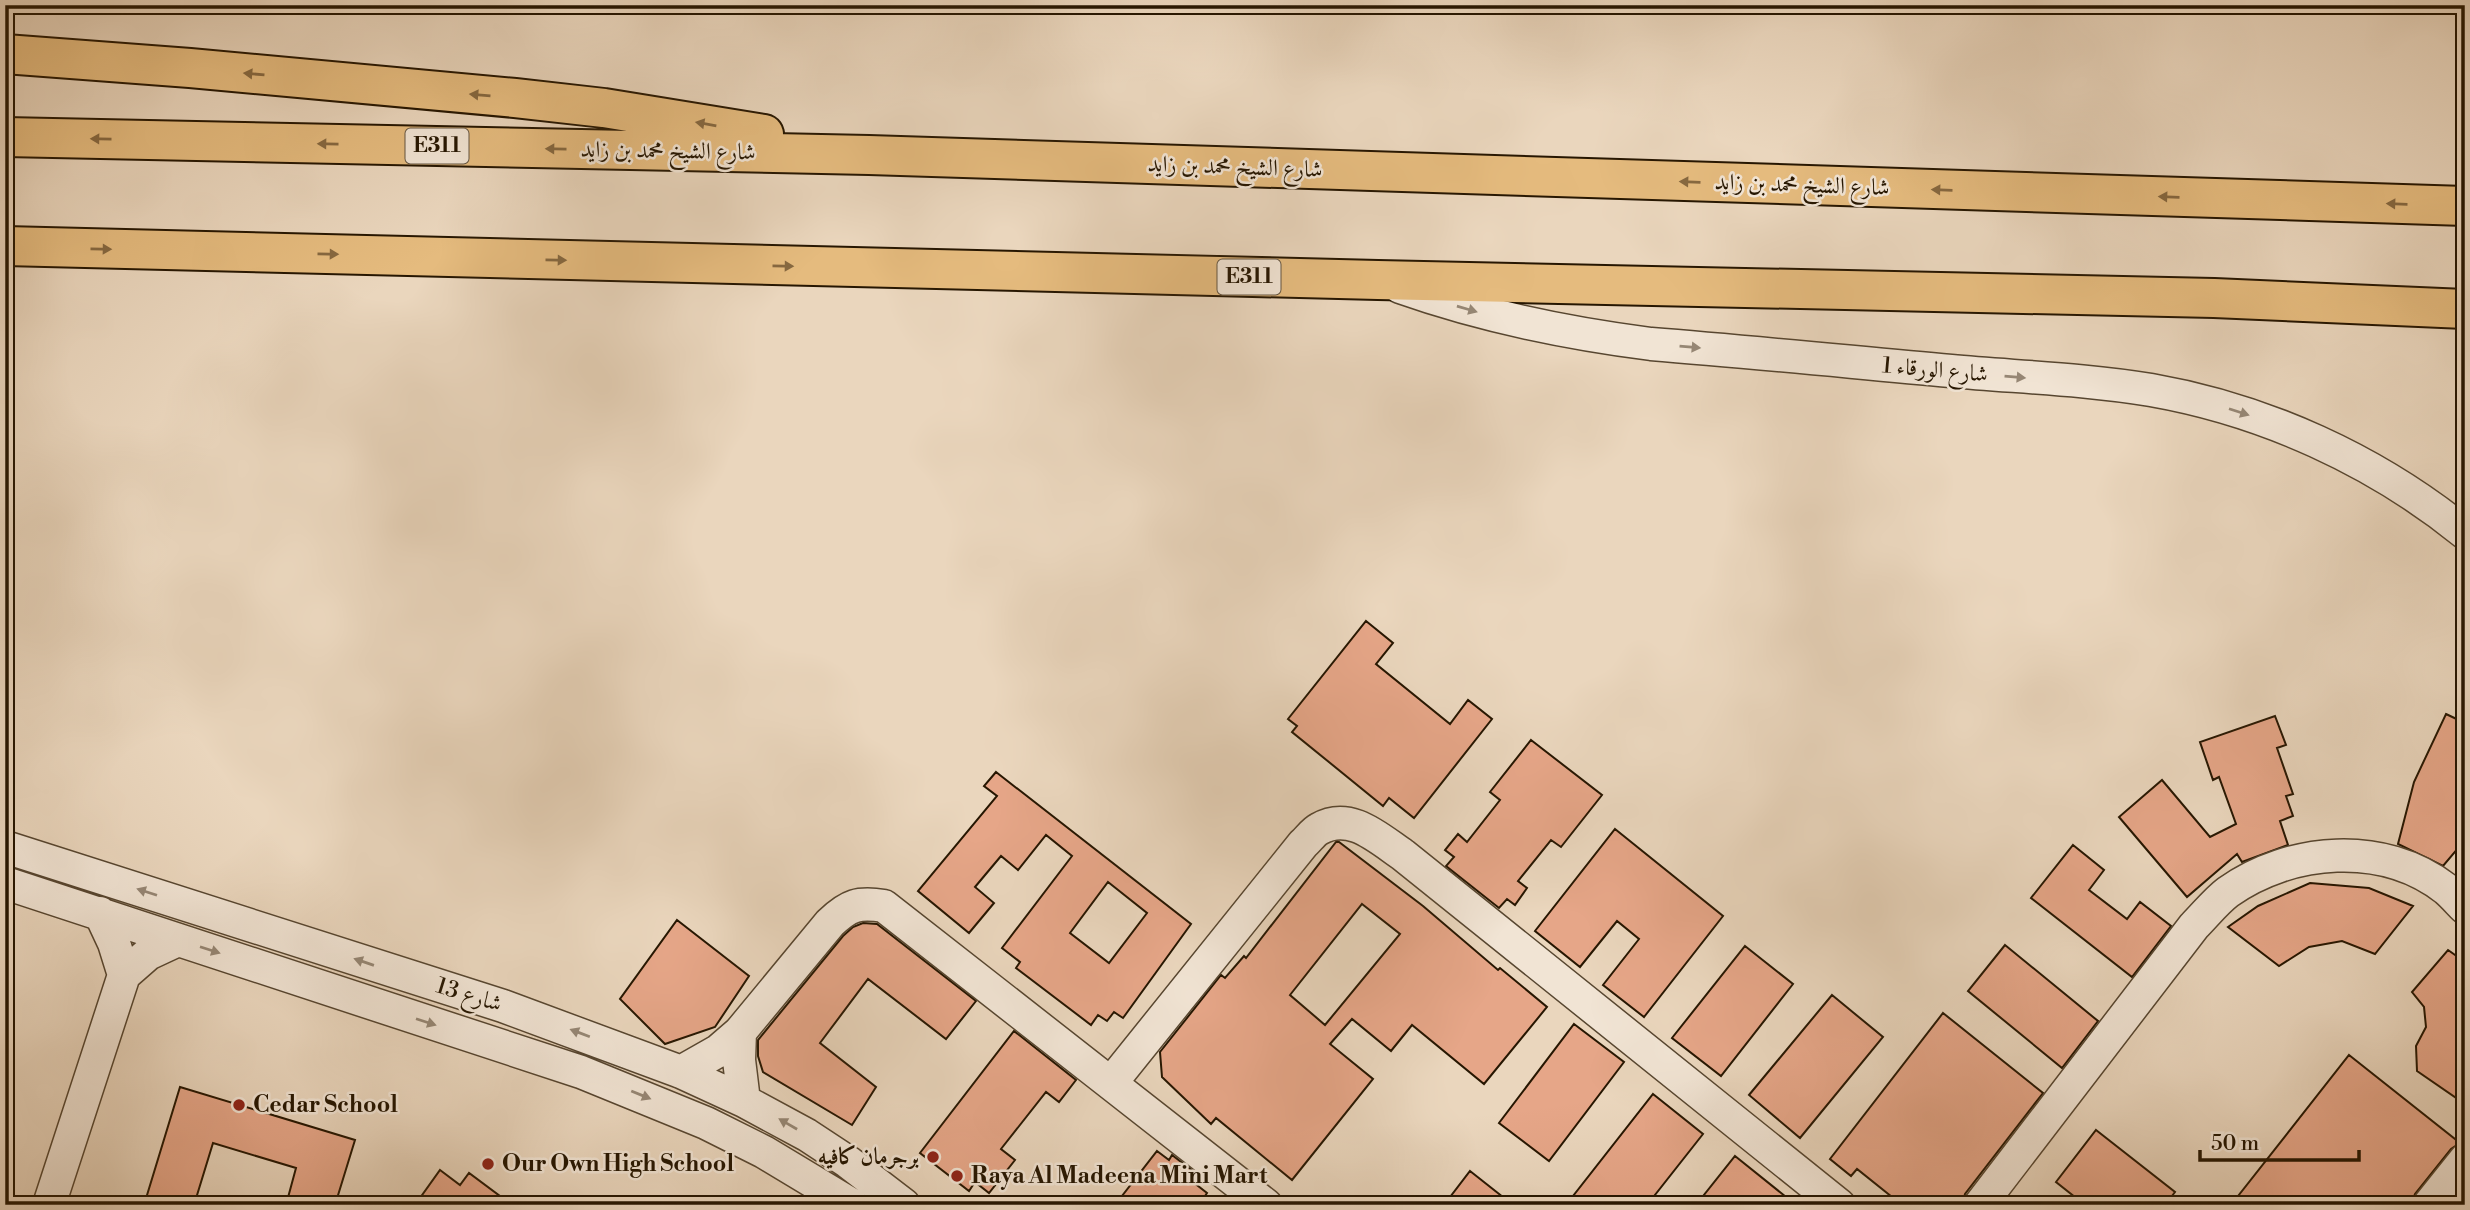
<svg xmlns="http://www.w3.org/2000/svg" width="2470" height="1210" viewBox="0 0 2470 1210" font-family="'Libre Bodoni',Amiri,serif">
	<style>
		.building { fill: #e6a688; stroke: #261601; stroke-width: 2; fill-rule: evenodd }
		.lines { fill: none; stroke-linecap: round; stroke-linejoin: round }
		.minor-casing { stroke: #574630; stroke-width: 35 }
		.highway-casing { stroke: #261601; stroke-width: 42 }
		.minor { stroke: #f1e4d4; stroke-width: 32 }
		.highway { stroke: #e5bb7e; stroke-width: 38 }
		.oneway { fill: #866840 }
		.oneway2 { fill: #968775 }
		.poi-dot { fill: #8f2418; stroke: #f1e4d4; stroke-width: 2.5 }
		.labels { text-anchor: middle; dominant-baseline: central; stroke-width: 5; stroke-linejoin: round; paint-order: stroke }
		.shield { fill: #f1e4d4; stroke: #635440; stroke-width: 2 }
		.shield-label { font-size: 21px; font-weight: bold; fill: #261601 }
		.street-label { font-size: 23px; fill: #261601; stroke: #f1e4d4 }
		.poi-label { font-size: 23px; font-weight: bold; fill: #261601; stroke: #f1e4d4; text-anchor: start }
	</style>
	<rect width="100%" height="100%" fill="#ead6bd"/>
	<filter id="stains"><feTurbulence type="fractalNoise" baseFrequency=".00286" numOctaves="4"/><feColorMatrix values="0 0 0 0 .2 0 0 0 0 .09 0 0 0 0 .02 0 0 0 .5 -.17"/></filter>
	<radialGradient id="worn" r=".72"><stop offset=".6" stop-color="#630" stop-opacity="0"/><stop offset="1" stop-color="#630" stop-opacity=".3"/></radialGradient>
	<!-- building -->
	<path class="building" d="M1366,621L1393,643L1376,664L1450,724L1468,700L1492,719L1414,818L1389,798L1383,806L1292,732L1297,726L1288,719Z
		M2446,714L2465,723V840L2443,866L2398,844L2414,782Z
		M2275,716L2286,745L2277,748L2293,794L2286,796L2293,816L2280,821L2288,845L2242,862L2237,854L2187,897L2119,817L2162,780L2210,837L2236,824L2219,777L2213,780L2200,742Z
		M1531,740L1602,795L1561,847L1551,840L1518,881L1527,888L1515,905L1507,899L1499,908L1446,866L1454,857L1445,850L1458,834L1467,842L1500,800L1490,792Z
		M996,772L1191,924L1123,1018L1114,1012L1107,1021L1098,1015L1091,1025L1016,968L1020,962L1002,948L1072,856L1046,835L1018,870L1001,856L975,887L994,903L969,933L918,891L997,796L984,786ZM1108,882L1147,913L1109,963L1070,933Z
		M1615,829L1723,916L1644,1017L1603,985L1639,939L1617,921L1580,967L1535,931Z
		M1336,842H1339L1423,906L1498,970L1500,968L1547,1007L1484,1084L1412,1025L1391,1051L1352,1019L1330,1044L1373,1079L1292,1180L1216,1118L1211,1124L1162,1077L1160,1052L1221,975L1225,978L1244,956L1246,958ZM1362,904L1400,934L1325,1025L1290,995Z
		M2073,845L2104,870L2089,890L2127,919L2140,902L2171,926L2132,977L2031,898Z
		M2310,883L2369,888L2413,906L2375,954L2342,941L2309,947L2279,966L2228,927L2258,906Z
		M677,920L749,976L715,1027L665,1044L620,999Z
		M863,923L877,924L976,1001L946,1039L868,979L820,1043L876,1087L852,1125L763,1072L758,1056V1040L843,936L853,927Z
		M2005,945L2098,1021L2062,1068L1968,991Z
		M1745,946L1793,984L1721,1076L1672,1038Z
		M2448,950L2465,962V1104L2417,1071L2416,1046L2426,1027L2424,1007L2412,992Z
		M1832,995L1883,1037L1800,1138L1749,1095Z
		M1943,1013L2043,1093L1965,1194L1962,1205H1902L1857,1169L1851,1176L1830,1159Z
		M1574,1024L1624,1062L1549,1161L1499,1123Z
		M1014,1031L1076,1080L1059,1102L1046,1092L1001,1149L1015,1160L989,1193L975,1182L969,1191L920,1153Z
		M2349,1055L2460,1143L2451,1149L2415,1194L2411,1205H2231Z
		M180,1087L355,1140L335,1205H286L296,1168L213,1143L194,1205H144Z
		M1653,1094L1703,1134L1647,1205H1566Z
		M2096,1130L2175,1192L2165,1205H2085L2056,1182Z
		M1157,1151L1169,1160L1172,1155L1198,1175L1193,1182L1207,1193L1199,1205H1115Z
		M1735,1156L1796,1205H1696Z
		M440,1170L460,1185L469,1173L512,1205H415Z
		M1470,1171L1513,1205H1444Z"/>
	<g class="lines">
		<!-- minor casing -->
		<g class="minor-casing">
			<path id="minor" d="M1400,287C1482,316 1565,333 1651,344C1751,352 1851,362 1951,371C2017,377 2085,379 2151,390C2265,410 2375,460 2465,533
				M5,847L503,1006L681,1072L744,1101L807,1135L848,1162L904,1205
				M5,883L581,1072L706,1123L764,1152L852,1205
				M100,913L114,943L124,975
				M740,1032L739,1060L744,1101
				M681,1072L718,1051L740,1032L830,923C849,905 858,902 884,906L1266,1205
				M1111,1083L1303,844C1308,840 1313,832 1319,829C1350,811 1378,838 1403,855L1839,1205
				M49,1205L124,975L148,954L178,940
				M1980,1205L2194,926C2205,915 2216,901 2228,892C2290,848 2383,840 2446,889C2452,894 2459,902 2465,908
				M2429,1205L2465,1160"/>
		</g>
		<!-- highway casing -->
		<g class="highway-casing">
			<path id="highway" d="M5,54L190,68L515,98L604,108L764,134
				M5,137L869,155L2465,206
				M5,246L1378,280L2214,298L2465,309"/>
		</g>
		<!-- minor -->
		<use href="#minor" class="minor"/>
		<!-- highway -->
		<use href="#highway" class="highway"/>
	</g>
	<!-- one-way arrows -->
	<defs><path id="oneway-solid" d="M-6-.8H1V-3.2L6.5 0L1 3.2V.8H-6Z" transform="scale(1.75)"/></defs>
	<g class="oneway">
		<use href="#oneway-solid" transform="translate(254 74) rotate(-175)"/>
		<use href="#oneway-solid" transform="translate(480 95) rotate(-175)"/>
		<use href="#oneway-solid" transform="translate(706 124) rotate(-170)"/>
		<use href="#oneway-solid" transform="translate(101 139) rotate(-179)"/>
		<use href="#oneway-solid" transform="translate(328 144) rotate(-179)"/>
		<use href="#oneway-solid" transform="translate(556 149) rotate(-179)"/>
		<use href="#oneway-solid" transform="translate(1690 182) rotate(-178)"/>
		<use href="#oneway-solid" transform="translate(1942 190) rotate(-178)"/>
		<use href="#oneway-solid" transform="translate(2169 197) rotate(-178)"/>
		<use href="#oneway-solid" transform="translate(2397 204) rotate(-178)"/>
		<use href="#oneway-solid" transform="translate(101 249) rotate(1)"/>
		<use href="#oneway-solid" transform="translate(328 254) rotate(1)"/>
		<use href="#oneway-solid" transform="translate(556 260) rotate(1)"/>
		<use href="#oneway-solid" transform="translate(783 266) rotate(1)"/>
	</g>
	<g class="oneway2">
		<use href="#oneway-solid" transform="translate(1467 309) rotate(16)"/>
		<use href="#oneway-solid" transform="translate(1690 347) rotate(5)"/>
		<use href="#oneway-solid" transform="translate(2015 377) rotate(5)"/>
		<use href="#oneway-solid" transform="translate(2239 412) rotate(18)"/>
		<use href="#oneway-solid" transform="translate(147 892) rotate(-162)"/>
		<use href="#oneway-solid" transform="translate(210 950) rotate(18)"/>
		<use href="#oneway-solid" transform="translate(364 962) rotate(-161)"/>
		<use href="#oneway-solid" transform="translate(426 1022) rotate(18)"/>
		<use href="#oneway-solid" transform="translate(580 1033) rotate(-159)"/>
		<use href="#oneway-solid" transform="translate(641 1095) rotate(22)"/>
		<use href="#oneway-solid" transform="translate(788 1124) rotate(-150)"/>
	</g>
	<!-- markers -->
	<g class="poi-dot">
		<circle cx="239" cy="1105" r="7"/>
		<circle cx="933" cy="1157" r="7"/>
		<circle cx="488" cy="1164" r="7"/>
		<circle cx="957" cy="1176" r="7"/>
	</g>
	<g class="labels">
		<!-- shield labels -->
		<g class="shield">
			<rect x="405.5" y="128.5" width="63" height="35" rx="5"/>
			<rect x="1217.5" y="259.5" width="63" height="35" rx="5"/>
		</g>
		<g class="shield-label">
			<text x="437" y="146">E311</text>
			<text x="1249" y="277">E311</text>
		</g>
		<!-- street labels -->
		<g class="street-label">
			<text transform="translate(668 151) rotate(1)">شارع الشيخ محمد بن زايد</text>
			<text transform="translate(1235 167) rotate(2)">شارع الشيخ محمد بن زايد</text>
			<text transform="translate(1802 185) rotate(2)">شارع الشيخ محمد بن زايد</text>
			<text transform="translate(1935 370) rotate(5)">شارع الورقاء 1</text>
			<text transform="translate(469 995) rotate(17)">شارع 13</text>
		</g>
		<!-- poi labels -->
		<g class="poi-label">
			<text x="253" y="1105">Cedar School</text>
			<text x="919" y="1157" text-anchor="end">برجرمان كافيه</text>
			<text x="502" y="1164">Our Own High School</text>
			<text x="971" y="1176">Raya Al Madeena Mini Mart</text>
		</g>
	</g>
	<!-- margin -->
	<rect width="2470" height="1210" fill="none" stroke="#ead6bd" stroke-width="28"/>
	<rect x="7" y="7" width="2456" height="1196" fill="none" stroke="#261601" stroke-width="3.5"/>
	<rect x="14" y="14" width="2442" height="1182" fill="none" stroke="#261601" stroke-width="2"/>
	<!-- scale -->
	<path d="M2200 1150v10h159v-10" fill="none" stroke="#261601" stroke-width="3.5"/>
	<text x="2211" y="1150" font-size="21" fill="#261601" stroke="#f1e4d4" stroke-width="5" paint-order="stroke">50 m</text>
	<rect width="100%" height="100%" filter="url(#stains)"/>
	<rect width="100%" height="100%" fill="url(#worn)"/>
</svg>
